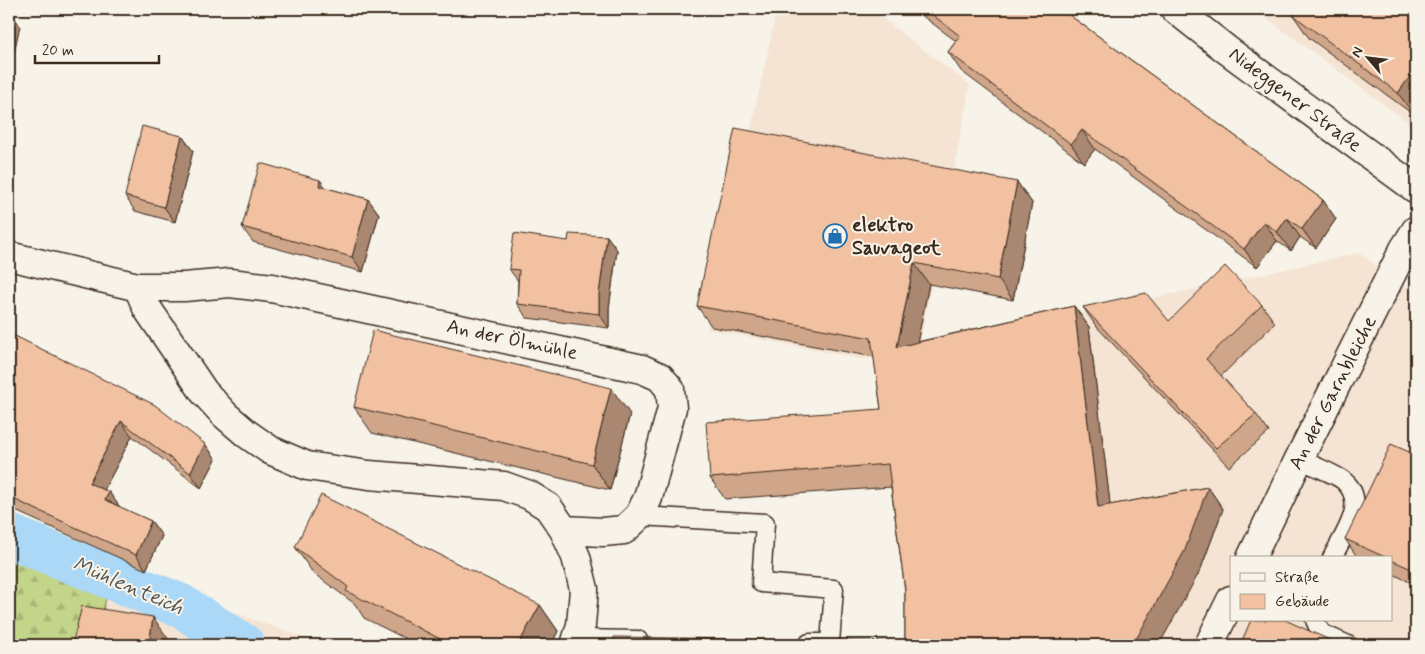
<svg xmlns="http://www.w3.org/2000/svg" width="1425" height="654" viewBox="0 0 1425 654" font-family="Mynerve,sans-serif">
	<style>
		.built { fill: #f5e4d3; fill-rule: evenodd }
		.forest { fill: url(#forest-firs); stroke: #7f8054 }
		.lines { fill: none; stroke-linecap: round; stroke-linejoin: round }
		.canal { stroke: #aad8f6; stroke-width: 44 }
		.lane-casing { stroke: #3b2a1e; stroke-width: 21 }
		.street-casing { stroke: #3b2a1e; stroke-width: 31 }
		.secondary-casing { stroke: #3b2a1e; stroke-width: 31 }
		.lane { stroke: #f7f3e8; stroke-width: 18 }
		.street { stroke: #f7f3e8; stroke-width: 28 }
		.secondary { stroke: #f7f3e8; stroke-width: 28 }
		.wall { fill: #cfa68a; stroke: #3b2a1e }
		.shaded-wall { fill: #a98771; stroke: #3b2a1e }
		.building { fill: #f1c1a1; stroke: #3b2a1e }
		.labels { text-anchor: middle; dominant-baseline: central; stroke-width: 4; stroke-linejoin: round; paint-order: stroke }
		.street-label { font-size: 20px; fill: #3b2a1e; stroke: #f7f3e8 }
		.poi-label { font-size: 20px; font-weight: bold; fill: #3b2a1e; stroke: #f7f3e8; text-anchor: start }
		.water-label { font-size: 21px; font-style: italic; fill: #575654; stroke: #f7f3e8 }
	</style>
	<defs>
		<pattern id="forest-firs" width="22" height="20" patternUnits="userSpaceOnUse" patternTransform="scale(1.25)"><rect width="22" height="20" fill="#c3d589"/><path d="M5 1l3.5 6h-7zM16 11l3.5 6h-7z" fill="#a8b776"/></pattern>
	</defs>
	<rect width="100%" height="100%" fill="#f7f3e8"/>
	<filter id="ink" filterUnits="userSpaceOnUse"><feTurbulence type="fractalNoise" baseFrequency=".02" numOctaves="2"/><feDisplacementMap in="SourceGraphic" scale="10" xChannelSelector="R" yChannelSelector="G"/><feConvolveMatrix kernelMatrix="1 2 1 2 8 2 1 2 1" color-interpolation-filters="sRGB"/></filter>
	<g filter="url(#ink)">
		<!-- built -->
		<path class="built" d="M777,9H870L970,85L919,349L1359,253L1416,292V645H905V612L883,356L862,359L707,329ZM1231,558H1391V620H1231Z
			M1254,9H1416V128Z
			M114,568L304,638L319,645H94Z"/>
		<!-- forest -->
		<path class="forest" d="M9,522L114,568L94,645H9Z"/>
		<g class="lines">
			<!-- canal -->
			<path class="canal" d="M9,536L181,606L243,645"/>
			<!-- lane casing -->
			<g class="lane-casing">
				<path id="lane" d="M1299,459C1309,464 1338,475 1344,481C1369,503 1343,535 1332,558
					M639,516L765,523L761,583L834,589L830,643H809
					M1315,620L1321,633L1348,645
					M576,639L638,640"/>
			</g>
			<!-- street casing -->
			<g class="street-casing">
				<path id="street" d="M9,256L138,287H184L230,283L272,288L642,369L660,377L670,389L672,408L648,498L639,516L624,530L603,532L564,530L548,507L529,495L504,486L369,475L307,466L270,450L247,434L225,415L204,392L147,308L138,287
					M564,530L576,557L584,589L581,625L575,645
					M1251,558L1299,459L1404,249L1416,230
					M1209,645L1231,600"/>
			</g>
			<!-- secondary casing -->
			<g class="secondary-casing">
				<path id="secondary" d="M1175,9L1227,50L1416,189"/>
			</g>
			<!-- lane -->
			<use href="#lane" class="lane"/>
			<!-- street -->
			<use href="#street" class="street"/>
			<!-- secondary -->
			<use href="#secondary" class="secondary"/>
		</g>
		<!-- wall -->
		<path class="wall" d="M913,9H1061L1323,200L1336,219L1316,248L1300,237L1291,251L1277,241L1257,267L1095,149L1084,163L961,71L948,52L956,41Z
			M1416,9V112L1414,115L1309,38L1293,15Z
			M182,136L193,151L175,222L135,211L125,196Z
			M320,180L326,188L368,199L379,214L363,272L253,242L242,227Z
			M1017,182L1032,203L1013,300L929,284L917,342L1074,306L1089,327L1110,505L1208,487L1223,509L1200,571L905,642V590L891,487L725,499L710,478L881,409L874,357L712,327L697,306Z
			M607,236L617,250L609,308V328L527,318L517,304L518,281L509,269L568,241Z
			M1262,305L1275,323L1221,376L1256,414L1269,432L1229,467L1096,326L1083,307L1169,321Z
			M9,333L205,444L216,459L201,488L132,436L104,490L109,492L119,507L151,521L162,536L146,570L9,508Z
			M354,407L630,414L610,490L372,433Z
			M1416,455V585L1391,573V558H1358L1345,539Z
			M295,547L540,605L558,631L551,645H418L364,618L355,604L313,573Z"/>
		<!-- shaded-wall -->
		<path class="shaded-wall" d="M10,11L20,26L9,75V15Z
			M1416,68V112L1414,115L1398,93Z
			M1082,130L1095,149L1084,163L1071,144Z
			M182,136L193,151L175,222L164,207Z
			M320,180L331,195L319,186Z
			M1017,182L1032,203L1013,300L998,279Z
			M368,199L379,214L363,272L352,257Z
			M1323,200L1336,219L1316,248L1302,229Z
			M1287,218L1300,237L1291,251L1277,232Z
			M1264,222L1277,241L1257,267L1244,249Z
			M607,236L617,250L609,308V328L599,314V294Z
			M914,263L929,284L912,368L897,347Z
			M1074,306L1089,327L1113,528L1098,507Z
			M611,388L630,414L610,490L592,464Z
			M121,421L132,436L100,498L89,483Z
			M205,444L216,459L201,488L190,473Z
			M1208,487L1223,509L1200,571L1159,645H1133Z
			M109,492L120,507L105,500Z
			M151,521L162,536L146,570L136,555Z
			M540,605L558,631L551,645H518Z
			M153,617L169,640V645H149Z"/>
		<!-- building -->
		<path class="building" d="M925,9H1061L1323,200L1302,229L1287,218L1277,232L1264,222L1244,249L1082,130L1071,144L948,52L960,36Z
			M1298,9H1416V68L1398,93L1293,15Z
			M142,126L182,136L164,207L125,196Z
			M735,128L1017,182L998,279L914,263L897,347L1074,306L1098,507L1208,487L1185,550L1133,645H614V637L905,642V590L888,464L710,478L706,422L881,409L871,338L697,306Z
			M260,163L320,180L319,186L368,199L352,257L242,227Z
			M514,233L568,241L569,234L607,236L599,294V314L517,304L519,270L509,269Z
			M1225,266L1262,305L1206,359L1256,414L1216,448L1083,307L1146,293L1169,321Z
			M373,330L611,388L592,464L354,407Z
			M9,333L155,405L205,444L190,473L121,421L89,483L109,492L105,500L151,521L136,555L9,497Z
			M1391,444L1416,455V571L1391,560V558H1387L1345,539Z
			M321,495L540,605L518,645H452L346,591L348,587L295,547Z
			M82,606L153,617L149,645H72Z
			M1251,620H1285L1341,645H1240Z"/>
	</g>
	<!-- icons -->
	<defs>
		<g id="shop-ring" transform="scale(1.25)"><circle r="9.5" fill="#f7f3e8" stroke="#1f6fb2" stroke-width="1.5"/><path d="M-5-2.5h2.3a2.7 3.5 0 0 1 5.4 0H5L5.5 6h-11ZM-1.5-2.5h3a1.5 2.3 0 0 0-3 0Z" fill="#1f6fb2"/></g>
	</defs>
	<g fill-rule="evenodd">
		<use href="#shop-ring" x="835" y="236"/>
	</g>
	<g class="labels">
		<!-- street labels -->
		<g class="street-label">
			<text transform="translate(1295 100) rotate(37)">Nideggener Straße</text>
			<text transform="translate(512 340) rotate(12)">An der Ölmühle</text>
			<text transform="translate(1333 393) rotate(-63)">An der Garnbleiche</text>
		</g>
		<!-- poi labels -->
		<g class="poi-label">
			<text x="852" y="225">elektro<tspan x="852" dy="23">Sauvageot</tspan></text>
		</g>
		<!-- water labels -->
		<g class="water-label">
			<text transform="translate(128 586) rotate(23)">Mühlenteich</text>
		</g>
	</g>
	<!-- margin -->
	<rect width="1425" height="654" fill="none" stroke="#f7f3e8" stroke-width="30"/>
	<rect x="15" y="15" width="1395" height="624" fill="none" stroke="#3b2a1e" stroke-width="2" filter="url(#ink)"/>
	<!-- legend -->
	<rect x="1230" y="556" width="162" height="65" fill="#f7f3e8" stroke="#aca397"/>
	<rect x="1240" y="573" width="25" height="8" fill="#f7f3e8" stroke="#aca397"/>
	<text x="1275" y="582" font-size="15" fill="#3b2a1e">Straße</text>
	<rect x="1240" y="594" width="25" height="15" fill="#f1c1a1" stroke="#aca397"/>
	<text x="1275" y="606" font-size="15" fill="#3b2a1e">Gebäude</text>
	<!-- north arrow -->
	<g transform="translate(1368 58) rotate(298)" stroke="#f7f3e8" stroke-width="4" paint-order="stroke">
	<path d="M0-4L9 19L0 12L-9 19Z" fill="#3b2a1e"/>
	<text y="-8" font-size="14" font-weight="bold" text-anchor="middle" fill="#3b2a1e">N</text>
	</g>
	<!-- scale -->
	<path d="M35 55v8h124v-8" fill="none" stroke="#3b2a1e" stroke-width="2.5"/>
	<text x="42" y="55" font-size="15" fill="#3b2a1e" stroke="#f7f3e8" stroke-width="4" paint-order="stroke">20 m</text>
</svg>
